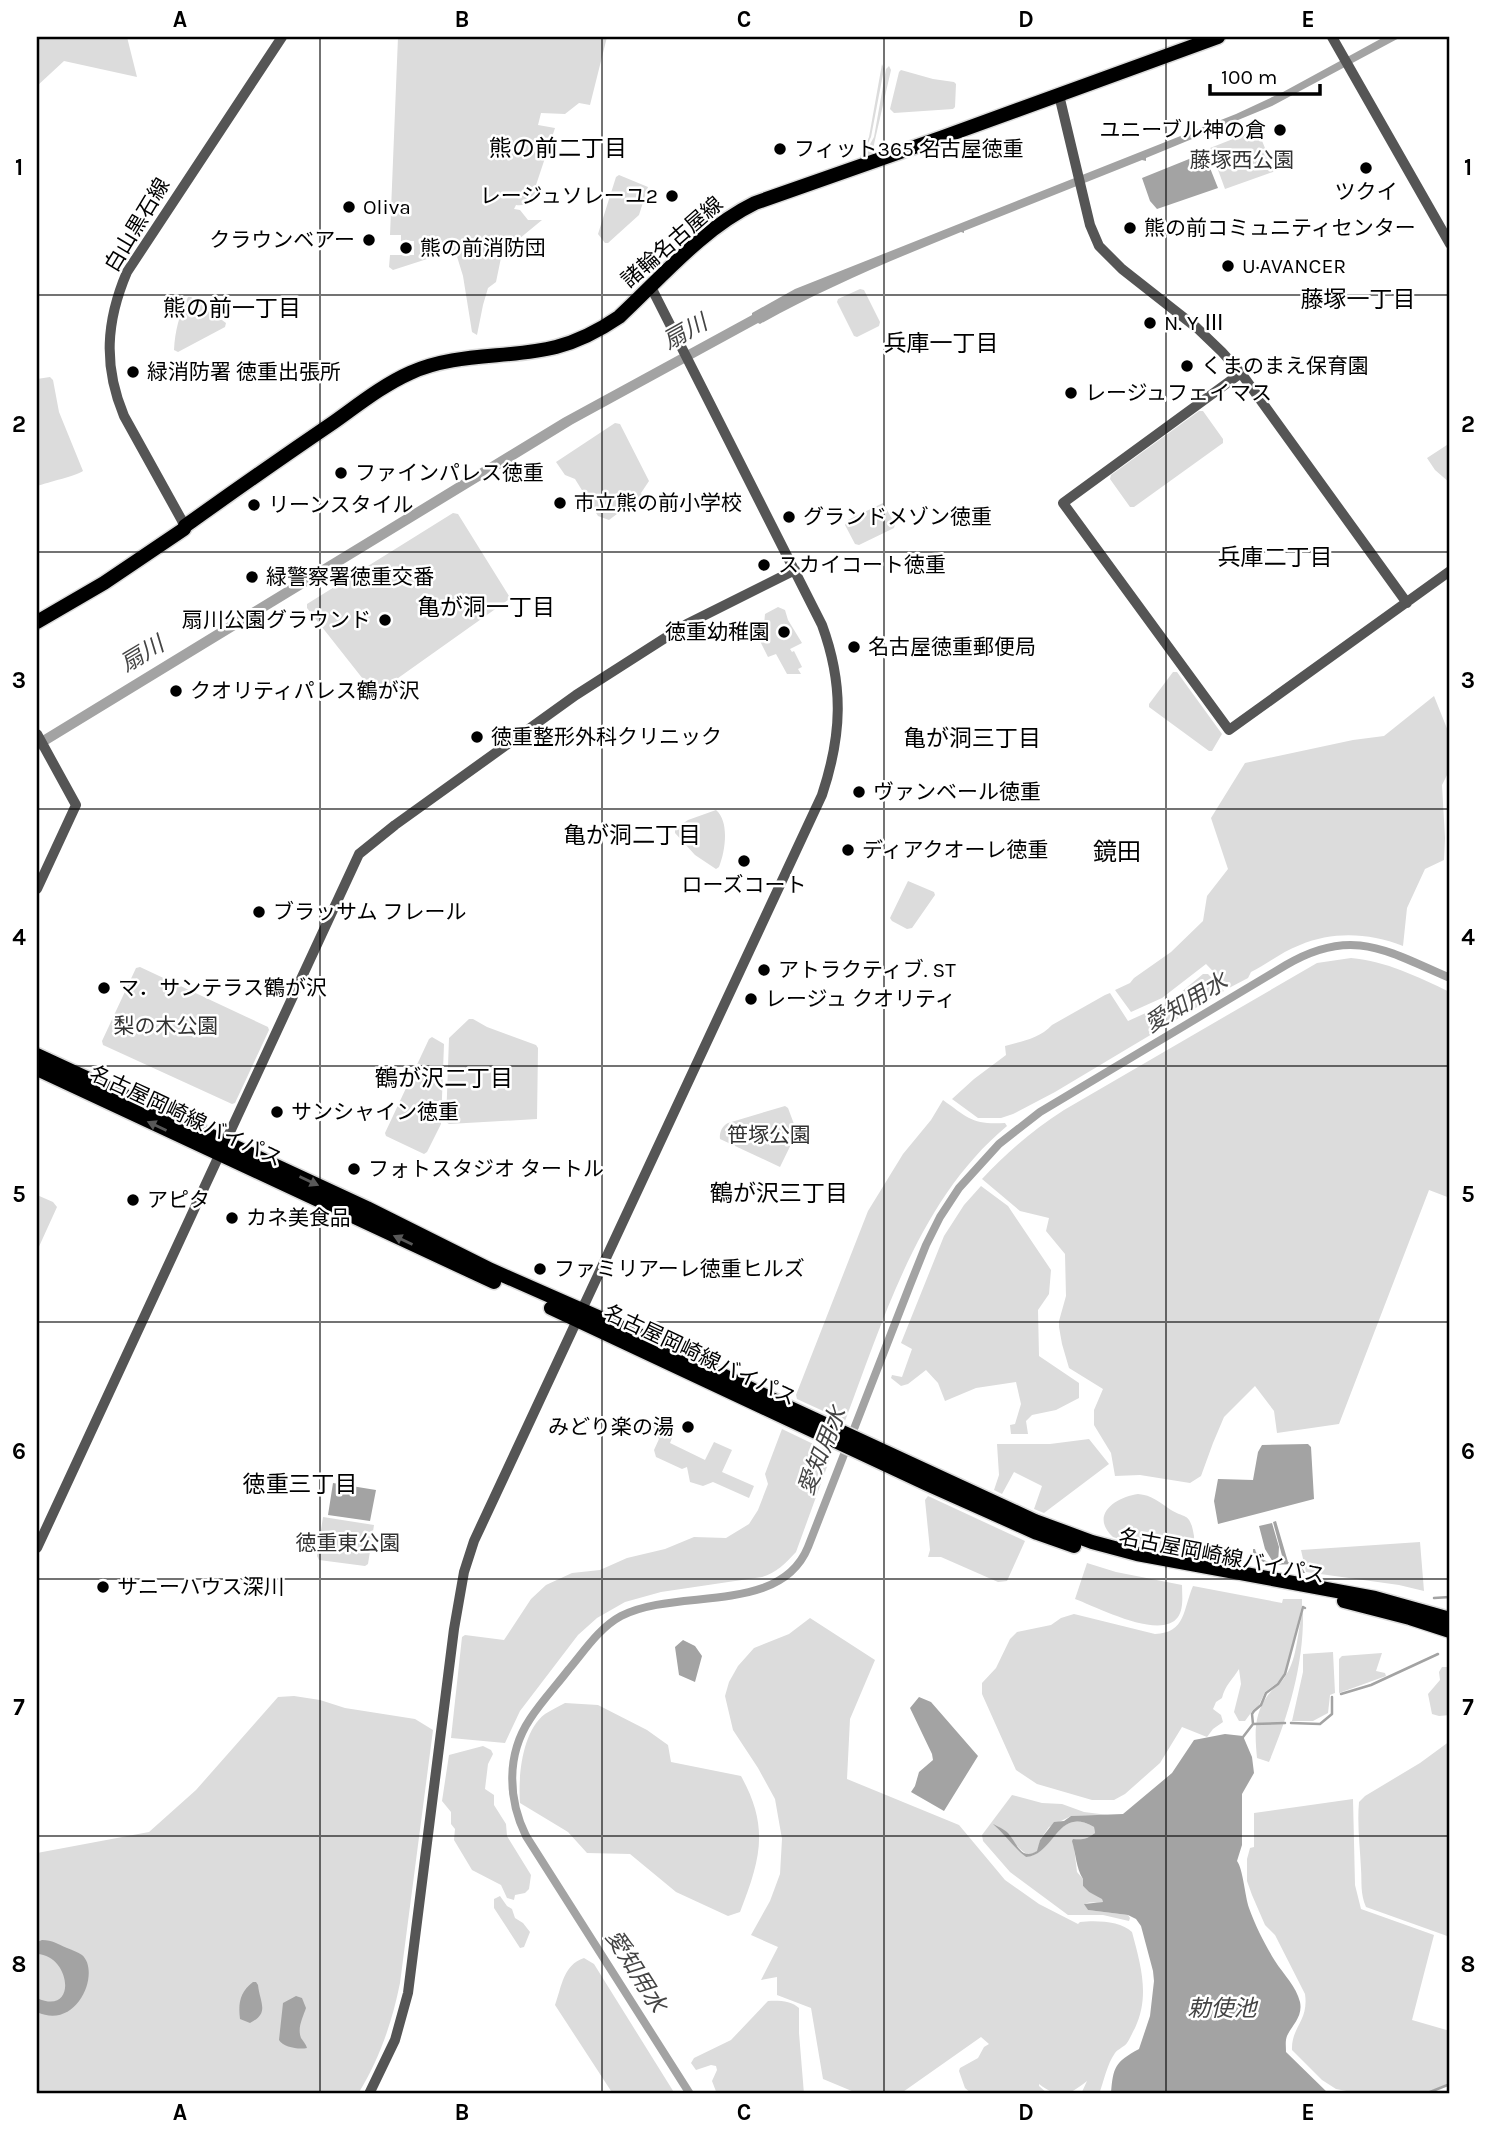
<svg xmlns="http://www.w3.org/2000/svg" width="1487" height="2131" viewBox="0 0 1487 2131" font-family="Karla,'Noto Sans JP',sans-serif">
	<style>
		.green { fill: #dcdcdc }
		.water { fill: #a3a3a3 }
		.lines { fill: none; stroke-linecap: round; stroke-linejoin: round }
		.stream { stroke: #a3a3a3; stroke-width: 2.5 }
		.canal { stroke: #a3a3a3; stroke-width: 8 }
		.primary-casing { stroke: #dbdbdb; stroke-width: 17 }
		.tertiary { stroke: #555; stroke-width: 10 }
		.primary { stroke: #000; stroke-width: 14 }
		.oneway { fill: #595959 }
		.grid { fill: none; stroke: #000; stroke-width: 2; stroke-opacity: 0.55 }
		.poi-dot { fill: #000; stroke: #fff; stroke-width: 2.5 }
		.labels { text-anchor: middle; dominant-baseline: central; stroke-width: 5; stroke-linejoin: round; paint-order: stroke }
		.poi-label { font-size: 21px; fill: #000; stroke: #fff; text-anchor: start }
		.park-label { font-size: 21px; fill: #333; stroke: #fff }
		.street-label { font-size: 21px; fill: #000; stroke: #fff }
		.neighbourhood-label { font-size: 23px; fill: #000; stroke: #fff }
		.water-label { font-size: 23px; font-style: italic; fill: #444; stroke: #fff }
		.quarter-label { font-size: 24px; fill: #000; stroke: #fff }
		.neatline { fill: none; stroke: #000; stroke-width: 2.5 }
		.grid-label { font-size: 23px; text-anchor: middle; font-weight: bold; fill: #000 }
	</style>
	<rect width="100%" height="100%" fill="#fff"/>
	<!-- green -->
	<path class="green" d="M37,37H127L137,77L64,61L37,86Z
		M398,37H607L590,105L579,103L565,114L541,113L538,125L555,128L535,188L543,193C537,200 525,207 516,205L514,209L520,210L528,220H542L502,253L496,282L488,288L483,305L477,335L472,332L463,276L455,250L393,270L389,267L390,255H414V241H401V235H390Z
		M882,64L884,69L871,137L867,145L869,146L874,137L886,69L889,66L891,70L872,153L860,157L869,137Z
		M901,70L933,79L954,82L956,84L955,107L953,109L894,113L890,109L899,72Z
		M1256,130L1258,131L1274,170L1273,172L1225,189L1210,148Z
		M619,175L648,187L639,215L608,243H605L598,234L616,177Z
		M860,289L864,290L880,322L879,326L857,337L854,336L837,302L838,299Z
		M188,297H191L226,323L225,327L178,352L174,350C175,331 179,315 188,297Z
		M50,377L53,380L59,412L83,471C75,476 49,482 37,486V379Z
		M1199,411H1203L1223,439V443L1134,507H1130L1110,479L1111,475Z
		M615,423L620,424L649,481L641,493L642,495L609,520L598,516L575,479L565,475L556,462Z
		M1450,443V483L1435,470L1427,458Z
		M883,503L895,524L894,528L859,545L855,544L845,525L848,520Z
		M453,513L458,514L509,596L508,600L377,693H374L307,608V604Z
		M778,607L785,610L788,620L802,643L790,649L792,652L794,651L802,667L798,669L801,674H787L776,654L768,657L755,631L764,625L765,614Z
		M1173,672H1177L1222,734L1212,751H1209L1149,707V704Z
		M1434,696L1450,736V769L1442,785L1445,838L1444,860L1425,869L1407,908L1403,946C1369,933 1334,931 1300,945C1283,951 1267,964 1251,972L1248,978L1229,988L1206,964L1162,998L1131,1012L1115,990L1130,983L1134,978L1171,952L1203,921L1207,896L1228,869L1211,818L1245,763L1353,740L1384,736Z
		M716,810C730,822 725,852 719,867L716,869L695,855L675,833V829L688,820Z
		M908,881L934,892L935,895L912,928L907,929L892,921L890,918Z
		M1351,958C1386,961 1418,977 1450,992V1198L1429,1190L1339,1424L1277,1433L1274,1411L1255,1386L1224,1417L1213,1443L1201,1476L1190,1483L1140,1475L1115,1476L1111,1453L1094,1425V1410L1103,1389L1069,1368L1062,1344L1059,1327V1321L1066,1296L1065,1254L1046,1231L1049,1218L1020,1211L982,1179C1007,1152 1033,1130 1064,1110L1317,963Z
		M140,967L268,1027L269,1030L235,1103L232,1104L103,1045L102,1041L136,968Z
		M1203,974H1208L1224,991L1055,1092L1013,1114L1001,1118H978L952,1099L974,1079L1006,1055L1005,1046C1022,1041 1039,1039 1052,1025L1105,995L1110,993L1128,1021L1168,1003Z
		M469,1019H473L487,1027L536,1045L538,1048L537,1119L449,1124L446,1122L449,1038Z
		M432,1037L444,1044L441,1124L427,1152L424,1154L386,1136L385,1133L429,1039Z
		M943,1100C968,1118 973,1125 1005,1123L1007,1126C919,1199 884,1318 845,1421L797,1399L796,1395L868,1211L903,1154L931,1120Z
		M785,1106L788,1108L797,1132L780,1167L720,1139C719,1133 722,1126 728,1123Z
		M981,1186L1008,1206L1051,1270L1049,1294L1038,1310L1039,1356L1079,1383V1398L1056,1410L1032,1415L1026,1421L1028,1434H1011L1010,1425L1015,1424L1021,1404L1016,1382L976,1388L945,1401L938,1383L926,1370L908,1384L901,1386L891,1378L892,1375L902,1377L912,1349L901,1343L944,1236L964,1205Z
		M37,1195L53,1202L57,1207L37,1251Z
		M651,1423L674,1433L670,1443L705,1460L714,1442L732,1450L722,1472L754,1486L749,1498L713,1482L703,1486L690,1482L687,1467L682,1469L656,1457L654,1450L659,1439Z
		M782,1429L832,1453L796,1552C786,1563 776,1573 762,1577L661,1592L625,1602L597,1618L578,1635L520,1711L505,1743L451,1738L462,1637L465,1635L504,1640L531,1599L546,1585L572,1573L600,1570L627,1558L665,1549L694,1537L726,1538L749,1524L758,1510L768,1484L765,1474Z
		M1089,1439L1109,1464L1044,1513L1034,1509L1042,1486L1014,1472L1002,1494L994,1490L999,1475L997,1444H1050Z
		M1138,1494C1152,1495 1159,1502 1171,1510C1186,1519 1190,1512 1194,1536C1194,1540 1195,1542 1192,1546C1179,1557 1128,1541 1113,1537C1089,1515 1116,1497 1138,1494Z
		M928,1496L1025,1541L1007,1581L998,1582L941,1557H928L930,1550L925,1500Z
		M323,1517L374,1525L368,1564L365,1566L319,1560L317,1556Z
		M1420,1542L1424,1591L1399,1585L1306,1572L1301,1550Z
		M1087,1563L1116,1572L1182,1585C1182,1595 1184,1608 1178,1617C1161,1641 1097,1607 1075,1599Z
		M1193,1586L1282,1603L1283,1599H1302V1606L1285,1673L1277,1683L1265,1692L1259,1705L1253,1710L1245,1721H1239L1234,1712L1241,1684L1239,1669C1233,1679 1225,1685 1222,1698L1216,1702L1213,1709L1221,1715L1223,1722L1213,1729L1207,1737L1182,1727L1160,1763L1125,1794L1114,1800H1092L1037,1784L1016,1770L982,1694V1683L996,1668L1010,1639L1017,1632L1051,1625L1061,1618L1074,1614L1155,1634C1186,1633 1183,1609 1193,1586Z
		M1303,1611C1304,1664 1289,1714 1269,1762L1257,1758C1255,1735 1253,1715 1268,1695C1273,1688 1282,1683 1286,1675C1298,1657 1297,1631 1303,1611Z
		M810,1618L875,1660L850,1719L847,1779L959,1825L1005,1880L1039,1904L1078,1924L1080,1922C1096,1920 1121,1921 1132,1932C1141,1966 1150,1996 1135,2028C1132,2033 1130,2039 1127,2043C1124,2047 1118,2049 1115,2053C1107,2064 1104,2081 1099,2094H1081L1087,2081C1068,2096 1060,2100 1039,2084V2086L1048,2094H972L965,2088L959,2071L960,2068L978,2058L984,2047L989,2044L981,2037L900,2094H859L823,2079L811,2008L777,1995V1977L761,1980L778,1947L751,1935L770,1901L780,1874L782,1839L775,1799L758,1768L733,1730L725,1696L729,1682L738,1666L754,1648L789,1634Z
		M1333,1652L1335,1693L1330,1695L1328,1713L1313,1721H1292L1303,1672V1654Z
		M1382,1653L1376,1671L1385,1673L1386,1676L1339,1693V1659L1342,1656Z
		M1442,1667H1450V1715L1439,1716L1432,1714L1428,1694L1440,1680L1439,1672Z
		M294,1696L320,1700L345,1708L415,1719L433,1730L400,1983C392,2023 379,2060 358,2094H37V1853L149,1832L196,1790L278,1697Z
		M565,1703L598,1705L647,1730L668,1745L671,1762L741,1776C770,1828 760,1860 740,1912L728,1916L676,1892L630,1854L587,1853L568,1832L520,1803C518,1777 522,1731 545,1714C551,1710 558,1707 565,1703Z
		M1450,1741V1937L1366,1907C1360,1893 1362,1882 1361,1869C1360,1846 1357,1825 1359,1802L1365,1796L1420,1763Z
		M483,1746L491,1750L493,1754L488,1764L485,1789L494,1795V1805L506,1824L507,1836L531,1875L529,1889L525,1893L515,1895L514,1900L507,1898L501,1885L472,1870L454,1840L455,1829L451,1824V1812L442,1801L449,1755Z
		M1012,1795L1042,1803L1062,1804L1084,1812L1108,1815L1071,1816L1049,1827L1040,1840L1038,1851L1029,1855C1015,1850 1012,1833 999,1828L1026,1857C1054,1855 1057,1805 1094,1827L1095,1833C1087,1839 1083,1840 1073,1839L1077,1872L1083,1879V1886L1089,1892L1102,1898L1103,1902C1097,1904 1090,1901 1085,1904L1088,1910L1128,1915L1130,1918L1129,1921L1103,1915H1068L1010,1872L983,1841L982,1835Z
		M1353,1799L1355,1885L1361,1909L1434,1935L1412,2020L1450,2031V2083L1423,2094H1362L1336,2089L1322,2080L1292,2050C1291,2027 1309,2021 1305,1994L1275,1935L1265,1925L1252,1895L1247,1881V1859L1250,1848L1254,1847V1813Z
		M500,1896L507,1906L512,1909L515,1918L523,1923L530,1932L524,1947L520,1948L494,1908V1899Z
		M584,1958L594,1964L675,2094H613L555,2005C562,1986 563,1965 584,1958Z
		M768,2001C778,2000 792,2001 799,2008V2033L804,2094H717L712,2081L717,2070L716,2066L711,2065L696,2070L691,2063L694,2058L731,2040Z"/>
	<!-- water -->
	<path class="water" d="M1384,37H1401L1272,106L1146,158V161L1142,160L964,231V233L961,232C892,260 825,288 760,324L758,323L573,424L37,751V739L563,418L752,315V313L795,289L1236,114L1283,92Z
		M1204,153L1218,188L1157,209L1150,201L1142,178Z
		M1308,1444L1311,1447L1314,1499L1218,1524L1214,1501L1218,1479L1253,1480L1258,1452L1262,1445Z
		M333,1483L376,1490L370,1521L328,1515Z
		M1276,1521L1288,1562H1299L1305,1573H1302L1297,1564L1267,1565L1253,1554V1549H1255C1256,1556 1266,1563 1273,1562L1265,1549L1259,1526L1272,1523L1279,1547L1278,1563H1284L1273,1522Z
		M683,1640L695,1646L702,1656L695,1682L679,1675L675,1647Z
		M919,1697L931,1702L978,1756L944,1811L911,1792L915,1786L919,1772L933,1760L932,1754L910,1708Z
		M1225,1734L1243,1736L1252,1757L1254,1773L1242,1794V1845L1237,1861C1243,1869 1245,1896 1249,1908C1255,1925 1265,1945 1275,1961C1284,1975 1296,1986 1300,2002C1303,2017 1292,2025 1287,2036C1285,2041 1286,2047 1286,2052L1329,2094H1111C1113,2067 1115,2062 1139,2049L1150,2016L1154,1981L1153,1971L1141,1926L1136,1919L1128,1915L1088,1910L1084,1904L1103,1902L1102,1899L1089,1892L1083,1886V1879C1076,1868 1076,1854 1072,1841L1073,1839C1083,1840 1087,1839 1095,1833L1094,1827C1057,1805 1055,1855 1026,1857C1013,1847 1005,1834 993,1824C997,1826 1004,1829 1008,1833C1017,1843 1021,1861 1037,1851L1040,1840L1054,1822L1064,1821L1071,1816L1123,1814L1172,1773L1194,1740Z
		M42,1940C53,1940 57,1944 67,1948C72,1950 78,1952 82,1955C101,1971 78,2031 37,2012V1998C78,2017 71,1955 37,1954V1942Z
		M253,1982H256L258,1985C260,2003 270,2013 250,2023L240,2019C238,2003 240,1992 253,1982Z
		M296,1996L302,1998L306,2008C303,2017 297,2028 301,2038C303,2041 306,2044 307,2048C299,2050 283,2047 279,2040L283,2003Z"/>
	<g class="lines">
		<!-- stream -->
		<path class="stream" d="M1434,1598L1450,1597
			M1341,1694L1371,1685L1438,1654
			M1291,1723L1320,1724L1332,1714V1697
			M1253,1724L1285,1723
			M1243,1737L1253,1724L1252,1714L1254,1711L1261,1705L1266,1693L1278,1684L1285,1674L1303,1607L1305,1608
			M1425,2094L1450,2084"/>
		<!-- canal -->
		<path class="canal" d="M690,2094L526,1836C508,1799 506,1755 530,1719C541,1702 556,1686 569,1669C585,1650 599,1628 621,1616C677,1587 780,1616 808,1547L910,1285L926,1245L940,1217L959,1188L999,1144L1040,1112L1286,965C1352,926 1387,951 1450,978"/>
		<!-- primary casing -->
		<g class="primary-casing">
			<path id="primary" d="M37,622L104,583L184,529L185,526C234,491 284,456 334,422C358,405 383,385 410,373C456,352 508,359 556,347C579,341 600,330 619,317C662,277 702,229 755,203L943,137L1218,37
				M37,1055L367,1208L491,1270L657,1343L788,1407L1035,1521L1092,1542L1137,1554L1375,1598L1450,1619
				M37,1069L494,1282
				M551,1308L927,1484L1037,1533L1074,1546
				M1344,1601L1410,1618L1450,1631"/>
		</g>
		<!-- tertiary -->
		<path class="tertiary" d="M1332,37L1450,244
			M1059,95L1090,225L1099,246L1122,269L1197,328L1222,352L1241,373L1407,603
			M1241,373L1063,503L1229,730L1450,571
			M185,526L124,416C103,366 106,321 127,272L282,37
			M37,734L76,805L37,889
			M37,1548L359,854L395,825L576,695L687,624L795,570
			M369,2094L395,2040L408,1993L454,1629L464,1572L474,1541L822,795C842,735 844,685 822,625L651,287"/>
		<!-- primary -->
		<use href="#primary" class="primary"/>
	</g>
	<!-- one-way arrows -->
	<defs><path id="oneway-solid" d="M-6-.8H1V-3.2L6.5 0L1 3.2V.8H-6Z" transform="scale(1.75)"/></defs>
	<g class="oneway">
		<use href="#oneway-solid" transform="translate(157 1126) rotate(-155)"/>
		<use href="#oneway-solid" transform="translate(309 1181) rotate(25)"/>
		<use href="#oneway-solid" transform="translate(403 1240) rotate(-155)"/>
	</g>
	<!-- grid -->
	<path class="grid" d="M320,37V2094M602,37V2094M884,37V2094M1166,37V2094M37,295H1450M37,552H1450M37,809H1450M37,1066H1450M37,1322H1450M37,1579H1450M37,1836H1450"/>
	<!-- markers -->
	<g class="poi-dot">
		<circle cx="1280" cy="130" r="7"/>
		<circle cx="780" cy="149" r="7"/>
		<circle cx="1366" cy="168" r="7"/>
		<circle cx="672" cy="196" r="7"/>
		<circle cx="349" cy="207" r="7"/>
		<circle cx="1130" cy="228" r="7"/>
		<circle cx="369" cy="240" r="7"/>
		<circle cx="406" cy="248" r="7"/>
		<circle cx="1228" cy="266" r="7"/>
		<circle cx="1150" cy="323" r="7"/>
		<circle cx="1187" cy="366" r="7"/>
		<circle cx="133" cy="372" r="7"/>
		<circle cx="1071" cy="393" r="7"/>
		<circle cx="341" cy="473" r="7"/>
		<circle cx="560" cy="503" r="7"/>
		<circle cx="254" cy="505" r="7"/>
		<circle cx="789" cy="517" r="7"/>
		<circle cx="764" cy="565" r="7"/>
		<circle cx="252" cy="577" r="7"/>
		<circle cx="385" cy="620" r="7"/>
		<circle cx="784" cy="632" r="7"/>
		<circle cx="854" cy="647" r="7"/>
		<circle cx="176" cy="691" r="7"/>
		<circle cx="477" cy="737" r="7"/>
		<circle cx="859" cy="792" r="7"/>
		<circle cx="848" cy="850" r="7"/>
		<circle cx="744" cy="861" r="7"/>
		<circle cx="259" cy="912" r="7"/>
		<circle cx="764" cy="970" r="7"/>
		<circle cx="104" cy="988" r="7"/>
		<circle cx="751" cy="999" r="7"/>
		<circle cx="277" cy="1112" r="7"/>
		<circle cx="354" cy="1169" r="7"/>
		<circle cx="133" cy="1200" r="7"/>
		<circle cx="232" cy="1218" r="7"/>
		<circle cx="540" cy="1269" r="7"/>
		<circle cx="688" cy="1427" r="7"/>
		<circle cx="103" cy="1587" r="7"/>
	</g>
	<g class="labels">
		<!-- poi labels -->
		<g class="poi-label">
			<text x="1266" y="130" text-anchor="end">ユニーブル神の倉</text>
			<text x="794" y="149">フィット365 名古屋徳重</text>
			<text x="1366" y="192" text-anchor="middle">ツクイ</text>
			<text x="658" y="196" text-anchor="end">レージュソレーユ2</text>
			<text x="363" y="207">Oliva</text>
			<text x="1144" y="228">熊の前コミュニティセンター</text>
			<text x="355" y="240" text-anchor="end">クラウンベアー</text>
			<text x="420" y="248">熊の前消防団</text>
			<text x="1242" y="266">U·AVANCER</text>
			<text x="1164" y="323">N. Y Ⅲ</text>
			<text x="1201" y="366">くまのまえ保育園</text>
			<text x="147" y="372">緑消防署 徳重出張所</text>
			<text x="1085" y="393">レージュフェイマス</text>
			<text x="355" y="473">ファインパレス徳重</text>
			<text x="574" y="503">市立熊の前小学校</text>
			<text x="268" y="505">リーンスタイル</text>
			<text x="803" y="517">グランドメゾン徳重</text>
			<text x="778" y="565">スカイコート徳重</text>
			<text x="266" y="577">緑警察署徳重交番</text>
			<text x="371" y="620" text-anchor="end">扇川公園グラウンド</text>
			<text x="770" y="632" text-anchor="end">徳重幼稚園</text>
			<text x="868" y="647">名古屋徳重郵便局</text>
			<text x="190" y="691">クオリティパレス鶴が沢</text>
			<text x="491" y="737">徳重整形外科クリニック</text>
			<text x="873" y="792">ヴァンベール徳重</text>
			<text x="862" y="850">ディアクオーレ徳重</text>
			<text x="744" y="885" text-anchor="middle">ローズコート</text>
			<text x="273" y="912">ブラッサム フレール</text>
			<text x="778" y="970">アトラクティブ. ST</text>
			<text x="118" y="988">マ．サンテラス鶴が沢</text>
			<text x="765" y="999">レージュ クオリティ</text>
			<text x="291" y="1112">サンシャイン徳重</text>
			<text x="368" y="1169">フォトスタジオ タートル</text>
			<text x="147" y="1200">アピタ</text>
			<text x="246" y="1218">カネ美食品</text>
			<text x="554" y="1269">ファミリアーレ徳重ヒルズ</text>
			<text x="674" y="1427" text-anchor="end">みどり楽の湯</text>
			<text x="117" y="1587">サニーハウス深川</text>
		</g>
		<!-- park labels -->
		<g class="park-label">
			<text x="1242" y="160">藤塚西公園</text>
			<text x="166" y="1026">梨の木公園</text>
			<text x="769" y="1135">笹塚公園</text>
			<text x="348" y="1543">徳重東公園</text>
		</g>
		<!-- street labels -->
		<g class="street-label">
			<text transform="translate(137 225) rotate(-59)">白山黒石線</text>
			<text transform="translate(672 242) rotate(-41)">諸輪名古屋線</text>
			<text transform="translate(186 1116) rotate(25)">名古屋岡崎線バイパス</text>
			<text transform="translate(700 1355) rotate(25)">名古屋岡崎線バイパス</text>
			<text transform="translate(1222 1556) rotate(11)">名古屋岡崎線バイパス</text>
		</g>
		<!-- neighbourhood labels -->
		<g class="neighbourhood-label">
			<text x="558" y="148">熊の前二丁目</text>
			<text x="1358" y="299">藤塚一丁目</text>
			<text x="232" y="308">熊の前一丁目</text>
			<text x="941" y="343">兵庫一丁目</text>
			<text x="1275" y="557">兵庫二丁目</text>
			<text x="486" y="607">亀が洞一丁目</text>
			<text x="972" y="738">亀が洞三丁目</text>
			<text x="632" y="835">亀が洞二丁目</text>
			<text x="444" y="1078">鶴が沢二丁目</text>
			<text x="779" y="1193">鶴が沢三丁目</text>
			<text x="300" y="1484">徳重三丁目</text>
		</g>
		<!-- water labels -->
		<g class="water-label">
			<text transform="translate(685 332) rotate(-29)">扇川</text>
			<text transform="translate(142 654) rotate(-31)">扇川</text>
			<text transform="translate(1186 1003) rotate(-31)">愛知用水</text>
			<text transform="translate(822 1451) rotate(-68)">愛知用水</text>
			<text transform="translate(636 1971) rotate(58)">愛知用水</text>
			<text x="1222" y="2008">勅使池</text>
		</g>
		<!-- quarter labels -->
		<g class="quarter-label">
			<text x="1117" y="852">鏡田</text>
		</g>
	</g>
	<!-- border -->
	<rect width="1487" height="2131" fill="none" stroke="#ffffff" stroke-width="77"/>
	<!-- scale -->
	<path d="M1210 84v10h110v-10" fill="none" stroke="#000000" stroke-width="3.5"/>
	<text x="1221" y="84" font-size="21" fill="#000000" stroke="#ffffff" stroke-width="5" paint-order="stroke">100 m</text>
	<rect x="38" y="38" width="1410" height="2054" class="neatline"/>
	<g class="grid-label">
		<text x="180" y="27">A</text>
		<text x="462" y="27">B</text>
		<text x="744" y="27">C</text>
		<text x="1026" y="27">D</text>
		<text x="1308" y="27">E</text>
		<text x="19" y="175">1</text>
		<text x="1468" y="175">1</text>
		<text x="19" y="432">2</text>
		<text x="1468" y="432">2</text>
		<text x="19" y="688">3</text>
		<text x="1468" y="688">3</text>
		<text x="19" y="945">4</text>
		<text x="1468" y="945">4</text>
		<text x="19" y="1202">5</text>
		<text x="1468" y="1202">5</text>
		<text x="19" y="1459">6</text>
		<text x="1468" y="1459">6</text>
		<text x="19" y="1715">7</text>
		<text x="1468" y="1715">7</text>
		<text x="19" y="1972">8</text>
		<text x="1468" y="1972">8</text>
		<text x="180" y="2120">A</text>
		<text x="462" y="2120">B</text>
		<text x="744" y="2120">C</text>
		<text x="1026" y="2120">D</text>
		<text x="1308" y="2120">E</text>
	</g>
</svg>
